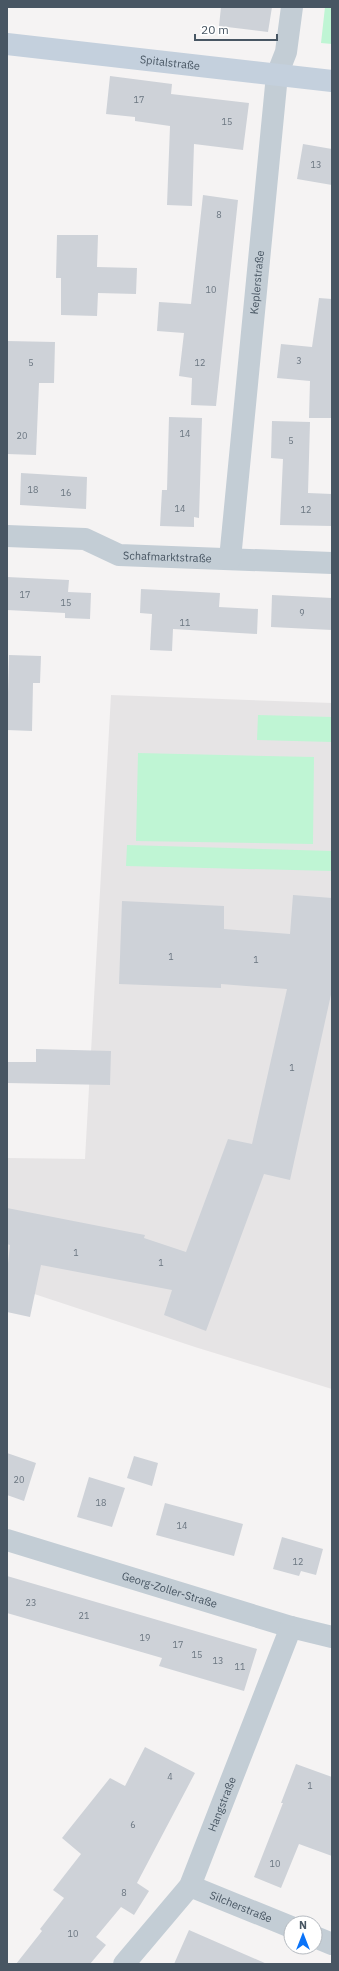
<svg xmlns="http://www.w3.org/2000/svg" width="339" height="1971" viewBox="0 0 339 1971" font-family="'IBM Plex Sans',sans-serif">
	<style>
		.education { fill: #e6e4e5 }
		.green { fill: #bff5d4 }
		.building { fill: #ced2d8 }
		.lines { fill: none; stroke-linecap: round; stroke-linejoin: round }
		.street { stroke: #c3cdd5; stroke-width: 22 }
		.secondary { stroke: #c4d0dd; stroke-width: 22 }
		.labels { text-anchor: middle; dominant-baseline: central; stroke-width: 3.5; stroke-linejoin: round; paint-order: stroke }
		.number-label { font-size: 9px; fill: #6a7580 }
		.street-label { font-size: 11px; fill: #485663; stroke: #fff }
	</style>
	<rect width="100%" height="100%" fill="#f5f3f3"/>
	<!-- education -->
	<path class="education" d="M111,695L332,703V1389L195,1347L7,1285V1158L85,1159Z"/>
	<!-- green -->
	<path class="green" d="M325,7H332V44L321,43Z
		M258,715L332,717V742L257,740Z
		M138,753L314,757L313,844L136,841Z
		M127,845L332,851V871L126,866Z"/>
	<!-- building -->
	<path class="building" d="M221,7H272L268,32L219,26Z
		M110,76L172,84L171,94L249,103L243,150L194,144L192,206L167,205L170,126L135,121V117L106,114Z
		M303,144L332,149V185L297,179Z
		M203,195L238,200L216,406L191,405L192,378L179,376L184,333L157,331L159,302L191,304Z
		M57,235H98L97,267L137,268L136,294L98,293L97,316L61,315V278H56Z
		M319,298L332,299V418H309L310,381L277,378L281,344L312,347Z
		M7,341L55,342L54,383H39L36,455L7,454Z
		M169,417L202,418L199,518L194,517V527L160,526L162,490H167Z
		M272,421L310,422L308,493L332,494V526L280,525L283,459L271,458Z
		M21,473L87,477L86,509L20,505Z
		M7,577L69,580L68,592L91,593L90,619L65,618V613L7,610Z
		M141,589L220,593L219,607L258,609L257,634L173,629L172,651L150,650L152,614L140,613Z
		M272,595L332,598V630L271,627Z
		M9,655L41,656L40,683H33L32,731L7,730Z
		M293,895L332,898V990L290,1180L264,1174L206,1331L164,1315L172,1290L41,1265L30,1317L7,1312V1273L10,1245L7,1244V1208L145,1235L144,1238L186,1252L228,1139L252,1144L287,989L221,984V988L119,984L122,901L224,906V929L290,934Z
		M36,1049L111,1051L110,1085L7,1083V1062H36Z
		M7,1453L36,1463L24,1501L7,1495Z
		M134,1456L158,1463L152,1486L127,1478Z
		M89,1477L125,1488L112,1527L77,1517Z
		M165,1503L243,1524L234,1556L156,1535Z
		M282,1537L323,1549L316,1575L301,1571L299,1576L273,1569Z
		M7,1576L257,1649L244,1691L159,1666L162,1658L7,1613Z
		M145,1747L195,1773L137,1883L149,1891L134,1915L121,1907L96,1937L106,1945L90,1964H16L42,1931L40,1929L64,1898L53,1890L81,1854L62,1838L110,1778L125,1786Z
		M296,1764L332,1777V1856L299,1844L281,1888L254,1877L283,1803H281Z
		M189,1930L267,1964H174Z"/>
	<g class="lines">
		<!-- street -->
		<g class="street">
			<path id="s1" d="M7,536L85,539L119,555L332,563"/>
			<path id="s2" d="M230,559L277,75L286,52L292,7"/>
			<path id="s3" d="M7,1540L291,1627L332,1637"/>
			<path id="s4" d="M190,1886L291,1927"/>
			<path d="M315,1937L332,1944"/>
			<path id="s5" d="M124,1964L190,1886L291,1627"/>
		</g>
		<!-- secondary -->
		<path class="secondary" id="s6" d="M7,44L332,81"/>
	</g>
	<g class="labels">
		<!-- number labels -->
		<g class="number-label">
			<text x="139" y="99">17</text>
			<text x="227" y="121">15</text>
			<text x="316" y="164">13</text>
			<text x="219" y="214">8</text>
			<text x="211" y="289">10</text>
			<text x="299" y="360">3</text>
			<text x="31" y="362">5</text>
			<text x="200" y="362">12</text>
			<text x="185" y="433">14</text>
			<text x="22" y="435">20</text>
			<text x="291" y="440">5</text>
			<text x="33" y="489">18</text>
			<text x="66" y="492">16</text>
			<text x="180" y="508">14</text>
			<text x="306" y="509">12</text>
			<text x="25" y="594">17</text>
			<text x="66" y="602">15</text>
			<text x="302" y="612">9</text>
			<text x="185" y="622">11</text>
			<text x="171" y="956">1</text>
			<text x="256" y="959">1</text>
			<text x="292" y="1067">1</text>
			<text x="76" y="1252">1</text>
			<text x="161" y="1262">1</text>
			<text x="19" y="1479">20</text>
			<text x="101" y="1502">18</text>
			<text x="182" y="1525">14</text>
			<text x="298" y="1561">12</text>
			<text x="31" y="1602">23</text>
			<text x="84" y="1615">21</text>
			<text x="145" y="1637">19</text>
			<text x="178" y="1644">17</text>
			<text x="197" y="1654">15</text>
			<text x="218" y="1660">13</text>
			<text x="240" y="1666">11</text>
			<text x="170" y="1776">4</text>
			<text x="310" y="1785">1</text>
			<text x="133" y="1824">6</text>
			<text x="275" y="1863">10</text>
			<text x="124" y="1892">8</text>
			<text x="73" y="1933">10</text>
		</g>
		<!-- street labels -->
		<g class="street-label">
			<text stroke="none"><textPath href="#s6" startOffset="164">Spitalstraße</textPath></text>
			<text stroke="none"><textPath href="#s2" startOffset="278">Keplerstraße</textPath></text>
			<text stroke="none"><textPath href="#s1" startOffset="164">Schafmarktstraße</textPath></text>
			<text stroke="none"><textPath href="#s3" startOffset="170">Georg-Zoller-Straße</textPath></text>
			<text stroke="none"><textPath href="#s5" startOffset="190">Hangstraße</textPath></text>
			<text stroke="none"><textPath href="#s4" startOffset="55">Silcherstraße</textPath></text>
		</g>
	</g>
	<!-- border -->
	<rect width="339" height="1971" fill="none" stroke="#485663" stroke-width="16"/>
	<!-- north arrow -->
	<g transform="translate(303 1935)"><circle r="19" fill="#ffffff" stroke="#b6bbc1"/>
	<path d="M0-3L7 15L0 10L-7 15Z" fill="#0a73f8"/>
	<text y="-6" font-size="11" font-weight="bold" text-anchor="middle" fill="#485663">N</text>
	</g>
	<!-- scale -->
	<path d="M195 34v6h82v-6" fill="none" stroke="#485663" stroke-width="2"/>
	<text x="201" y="34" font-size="12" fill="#485663" stroke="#ffffff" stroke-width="3" paint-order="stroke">20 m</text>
</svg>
